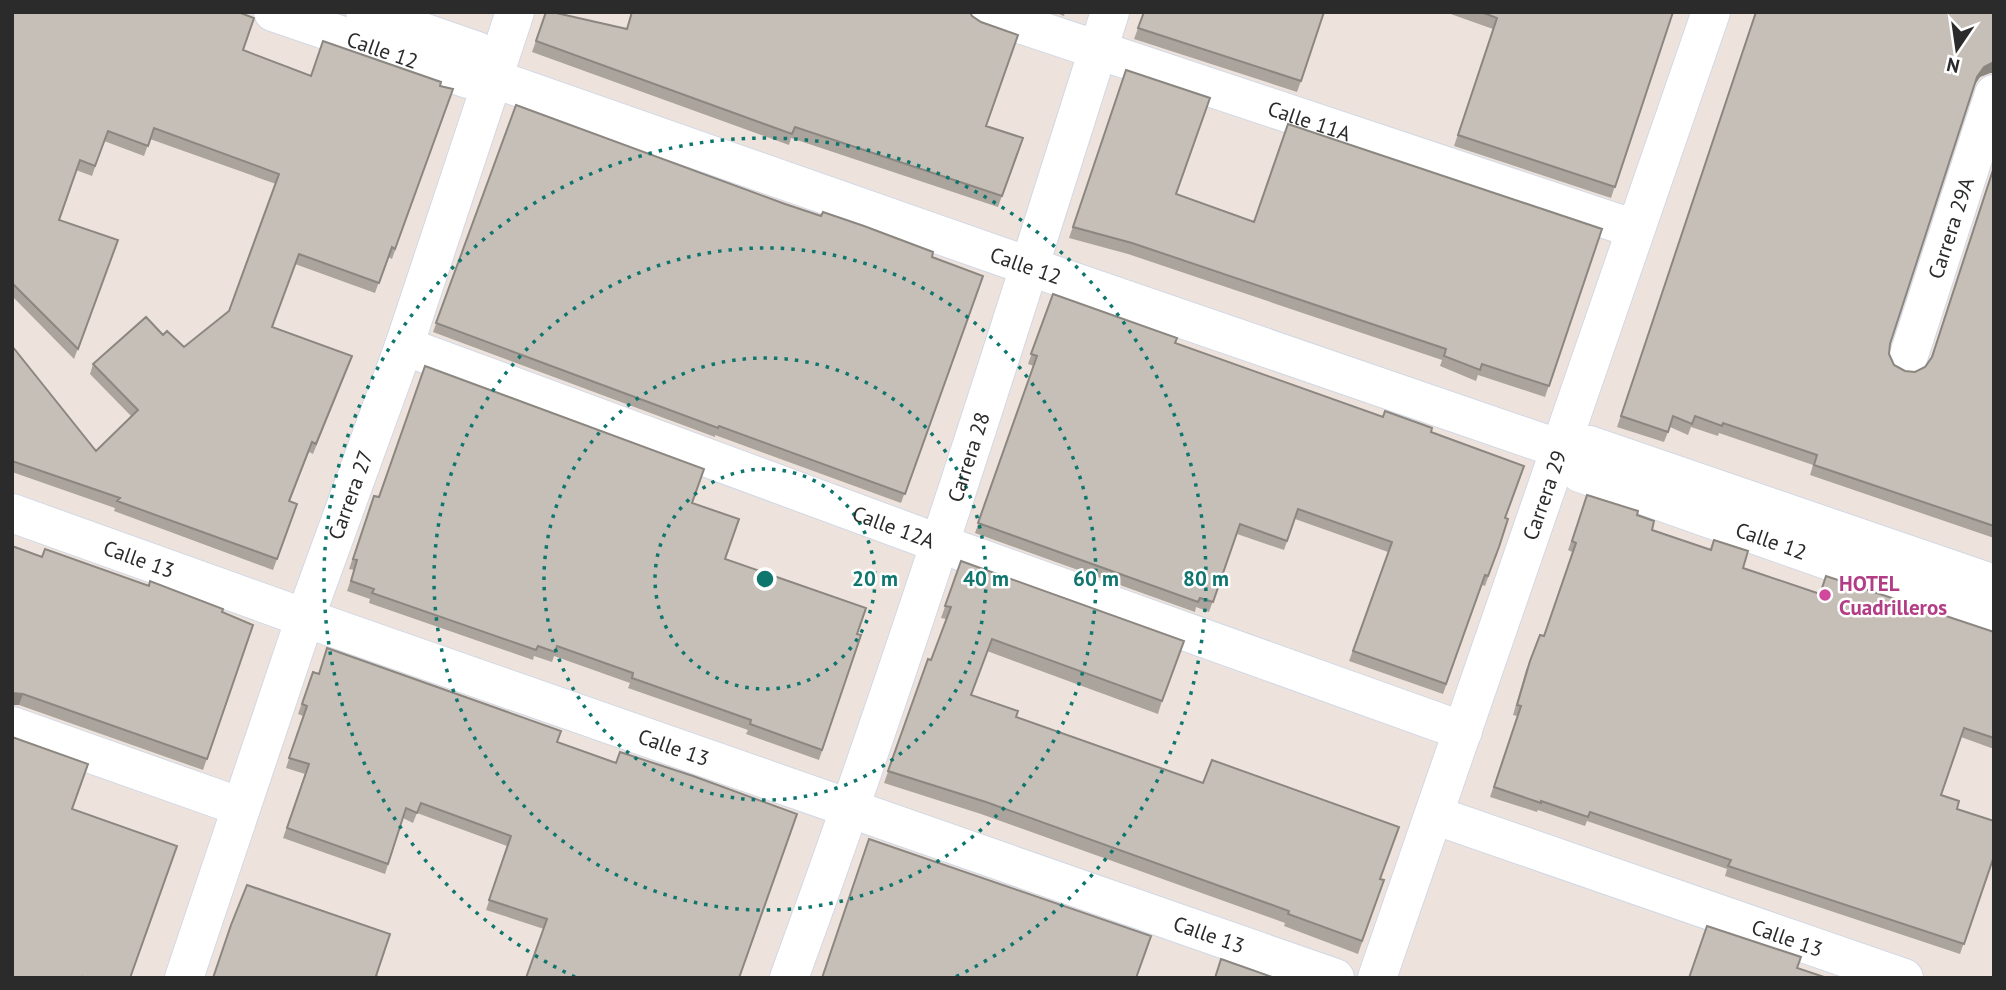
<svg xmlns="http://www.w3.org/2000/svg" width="2006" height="990" viewBox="0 0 2006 990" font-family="'PT Sans',sans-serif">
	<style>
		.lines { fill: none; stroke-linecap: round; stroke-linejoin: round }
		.minor-casing { stroke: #d1d8e5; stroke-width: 40 }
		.minor { stroke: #fff; stroke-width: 38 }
		.wall { fill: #aaa49d }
		.shaded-wall { fill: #8b8680 }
		.building { fill: #c6bfb7; stroke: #8b8680; stroke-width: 2 }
		.ring { fill: none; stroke: #0f766e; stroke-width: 3.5; stroke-dasharray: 3.5 7 }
		.hotel-dot { fill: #d1479c; stroke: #fff; stroke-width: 2.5 }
		.labels { text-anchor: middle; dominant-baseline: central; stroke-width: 5; stroke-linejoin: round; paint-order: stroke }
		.street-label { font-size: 21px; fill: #2b2b2b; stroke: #fff }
		.hotel-label { font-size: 21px; font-weight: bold; fill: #b23c85; stroke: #fff; text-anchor: start }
		.centre { fill: #0f766e; stroke: #fff; stroke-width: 3.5 }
		.ring-label { font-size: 21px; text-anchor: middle; font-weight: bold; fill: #0f766e; stroke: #fff; stroke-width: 5; stroke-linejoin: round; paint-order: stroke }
	</style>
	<rect width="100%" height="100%" fill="#eee3dc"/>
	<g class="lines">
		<!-- minor casing -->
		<g class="minor-casing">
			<g id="minor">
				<path id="s1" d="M273,12L468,79L492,78L1031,267L1560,449L1589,445L1994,584"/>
				<path d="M365,12L477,51L492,78"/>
				<path id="s2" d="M984,12L1635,229"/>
				<path id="s3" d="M404,346L938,543L1463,731"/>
				<path id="s4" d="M1907,361L1994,94"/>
				<path id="s5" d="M1560,449L1580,473L1994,619"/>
				<path id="s6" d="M12,513L305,618L1335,978"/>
				<path d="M12,726L241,807"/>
				<path id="s7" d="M1434,815L1904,978"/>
				<path id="s8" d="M184,978L305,618L404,346L515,12"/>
				<path id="s9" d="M789,978C906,659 1008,335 1110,12"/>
				<path id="s10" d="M1377,978L1711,12"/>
			</g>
		</g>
		<!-- minor -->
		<use href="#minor" class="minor"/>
	</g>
	<!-- wall -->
	<path class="wall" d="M12,12L243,50L311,76L440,86L453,89L392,259L388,257L375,293L295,264L272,327L352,356L313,454L309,452L290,501L297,504L273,570L114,511L115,508L12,472V346L96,451L131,416L90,374L93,364L163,335L184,347L229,311L276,184L150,139L144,156L104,141L92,176L76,170L59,220L118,240L74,359L12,296Z
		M546,12L626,29L986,126L1023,138L998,207L791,138L789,145L532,52Z
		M1054,12H1065L1064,16Z
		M1144,12L1301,81L1297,92L1134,39Z
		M1445,12H1673L1611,198L1454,146L1493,29Z
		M1756,12H1994V73H1990L1980,77L1974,86L1890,344L1889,354L1894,365L1905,371L1915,372L1925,367L1931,358L1994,165V538L1810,475L1813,465L1719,433L1718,436L1691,427L1688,435L1670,427L1664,442L1617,427Z
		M1126,70L1176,194L1254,222L1602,229L1545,397L1478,375L1476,381L1440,366L1442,360L1128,254L1069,238Z
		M516,105L983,276L901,503L715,435V437L433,332Z
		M1053,294L1175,343L1383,417L1431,432L1505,518L1499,547L1485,586L1482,585L1443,694L1349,661L1388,552L1295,519L1284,550L1237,534L1209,612L1196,607L1195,612L975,533L1034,366L1028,364Z
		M1587,495L1637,515L1652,530L1710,549L1714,540L1743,568L1820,594L1826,576L1994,632V749L1961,737L1941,795L1957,809L1994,856L1960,954L1725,876L1727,869L1587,821L1585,826L1538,810L1537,812L1490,797L1517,716L1513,715L1526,670L1540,635L1544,636L1572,552L1568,550Z
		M374,496L692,503L725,559L857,634L861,635L819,760L746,734L748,730L628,688L630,683L554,656L552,662L534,656L533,660L369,603L370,599L347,591L354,570L349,569Z
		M42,557L222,612L253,625L203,770L19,705Z
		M961,561L1162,701L1158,714L987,651L971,695L1016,717L1384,880L1358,954L1284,926L1285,923L981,814L884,783L928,659L931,660L946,619L941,618Z
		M313,672L557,742L616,763L693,776L544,929L486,910L507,846L417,813L413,823L403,818L385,874L283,838L305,774L286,768L303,716L298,714Z"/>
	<!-- shaded-wall -->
	<path class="shaded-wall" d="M1994,62V73H1990L1980,77L1973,87L1977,77L1984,67Z
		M12,693L23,694L19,705H12Z"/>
	<!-- building -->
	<path class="building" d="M12,12H238L254,18L243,50L311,76L323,41L441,82L440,86L453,89L395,249L392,247L379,283L299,254L272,327L352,356L316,444L312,442L289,501L297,504L277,559L117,501L120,498L12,461V346L96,451L138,410L93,364L146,317L163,335L167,331L184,347L229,311L279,174L154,128L148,146L108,131L95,166L80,160L59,220L118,240L78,349L12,283Z
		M546,12H552L627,29L632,12H970L972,16L981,22L1018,35L986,126L1023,138L1002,196L795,127L792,134L536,41Z
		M1144,12H1324L1301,81L1138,28Z
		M1481,12H1673L1615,187L1458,135L1497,18Z
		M1756,12H1994V62L1984,67L1977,77L1890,344L1889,354L1894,365L1905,371L1915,372L1925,367L1932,357L1994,167V526L1814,465L1817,455L1723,423L1722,426L1695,416L1692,424L1673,416L1668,432L1621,416Z
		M1126,70L1210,98L1176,194L1254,222L1288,124L1602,229L1549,386L1482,364L1480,370L1444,356L1446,349L1132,243L1073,227Z
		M516,105L785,204L821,216L823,212L864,226L933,252L932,257L983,276L905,494L719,426L718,428L436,323Z
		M1053,294L1177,338L1175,343L1383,417L1385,411L1432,428L1431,432L1524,466L1505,518L1508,519L1499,547L1488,576L1485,575L1446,684L1353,651L1392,542L1298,509L1287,541L1240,524L1213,602L1200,598L1198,602L978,523L1037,356L1031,354Z
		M425,366L704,469L692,503L739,519L725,559L866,608L857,634L861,635L822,750L750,724L751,720L632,678L633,673L557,646L555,652L538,646L536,650L372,593L374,589L351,581L357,560L353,559L374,496L379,497Z
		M1587,495L1638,511L1637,515L1654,521L1652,530L1711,550L1714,540L1748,551L1743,568L1820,594L1826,576L1994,632V738L1964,728L1941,795L1959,801L1957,809L1994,821V856L1964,944L1728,866L1731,860L1590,812L1588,817L1541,801V803L1494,787L1521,706L1517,705L1530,661L1540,635L1544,636L1576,543L1572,541Z
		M12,546L42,557L45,549L149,586L150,581L223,609L222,612L253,625L207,759L23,694L12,693Z
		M961,561L1184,641L1162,701L992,639L971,695L1018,711L1016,717L1203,783L1212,760L1399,827L1380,879L1384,880L1362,941L1288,914L1289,911L986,802L888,771L928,659L931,660L951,607L945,606Z
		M327,648L561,731L557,742L616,763L620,752L693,776L797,814L739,978H526L547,919L489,900L511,836L421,803L417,813L406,808L388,864L287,828L309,764L289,758L307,706L302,704L313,672L319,674Z
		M12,737L88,764L72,809L177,846L130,978H86L83,977V978H12Z
		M869,839L1151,936L1136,978H822Z
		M247,885L390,934L376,976L380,978H213L231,925Z
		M1707,926L1801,957L1797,968L1827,978H1689Z
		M1221,959L1275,978H1215Z"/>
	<!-- distance rings -->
	<g class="ring">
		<circle cx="765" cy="579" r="110"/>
		<circle cx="765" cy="579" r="221"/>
		<circle cx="765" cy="579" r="331"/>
		<path d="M575 977A441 441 0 1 1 955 977"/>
	</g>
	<!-- markers -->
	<circle class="hotel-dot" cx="1825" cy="595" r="7"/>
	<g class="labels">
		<!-- street labels -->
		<g class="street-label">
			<text stroke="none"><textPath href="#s1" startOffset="116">Calle 12</textPath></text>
			<text stroke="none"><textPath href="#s2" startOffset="343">Calle 11A</textPath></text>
			<text stroke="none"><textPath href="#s4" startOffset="140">Carrera 29A</textPath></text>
			<text stroke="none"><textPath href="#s1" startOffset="796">Calle 12</textPath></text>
			<text stroke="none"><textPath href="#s9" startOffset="551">Carrera 28</textPath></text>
			<text stroke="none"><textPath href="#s8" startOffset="511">Carrera 27</textPath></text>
			<text stroke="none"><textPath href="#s10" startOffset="511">Carrera 29</textPath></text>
			<text stroke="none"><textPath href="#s3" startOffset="522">Calle 12A</textPath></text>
			<text stroke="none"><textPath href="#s5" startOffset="234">Calle 12</textPath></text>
			<text stroke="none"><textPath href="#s6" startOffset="135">Calle 13</textPath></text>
			<text stroke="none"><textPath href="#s6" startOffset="702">Calle 13</textPath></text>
			<text stroke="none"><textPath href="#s6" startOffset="1269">Calle 13</textPath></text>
			<text stroke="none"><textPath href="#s7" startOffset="374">Calle 13</textPath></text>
		</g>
		<!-- hotel labels -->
		<g class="hotel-label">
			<text x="1839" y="583">HOTEL<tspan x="1839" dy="24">Cuadrilleros</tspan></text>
		</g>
	</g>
	<circle cx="765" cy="579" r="10" class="centre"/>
	<g class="ring-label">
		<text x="875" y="586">20 m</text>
		<text x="986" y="586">40 m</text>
		<text x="1096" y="586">60 m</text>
		<text x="1206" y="586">80 m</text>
	</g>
	<!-- border -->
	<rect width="2006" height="990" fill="none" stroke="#2b2b2b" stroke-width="28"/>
	<!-- north arrow -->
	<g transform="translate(1957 49) rotate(193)" stroke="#ffffff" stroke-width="5" paint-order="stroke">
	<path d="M0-5L12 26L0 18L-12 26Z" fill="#2b2b2b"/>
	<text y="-10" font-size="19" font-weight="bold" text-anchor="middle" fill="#2b2b2b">N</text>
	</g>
</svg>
